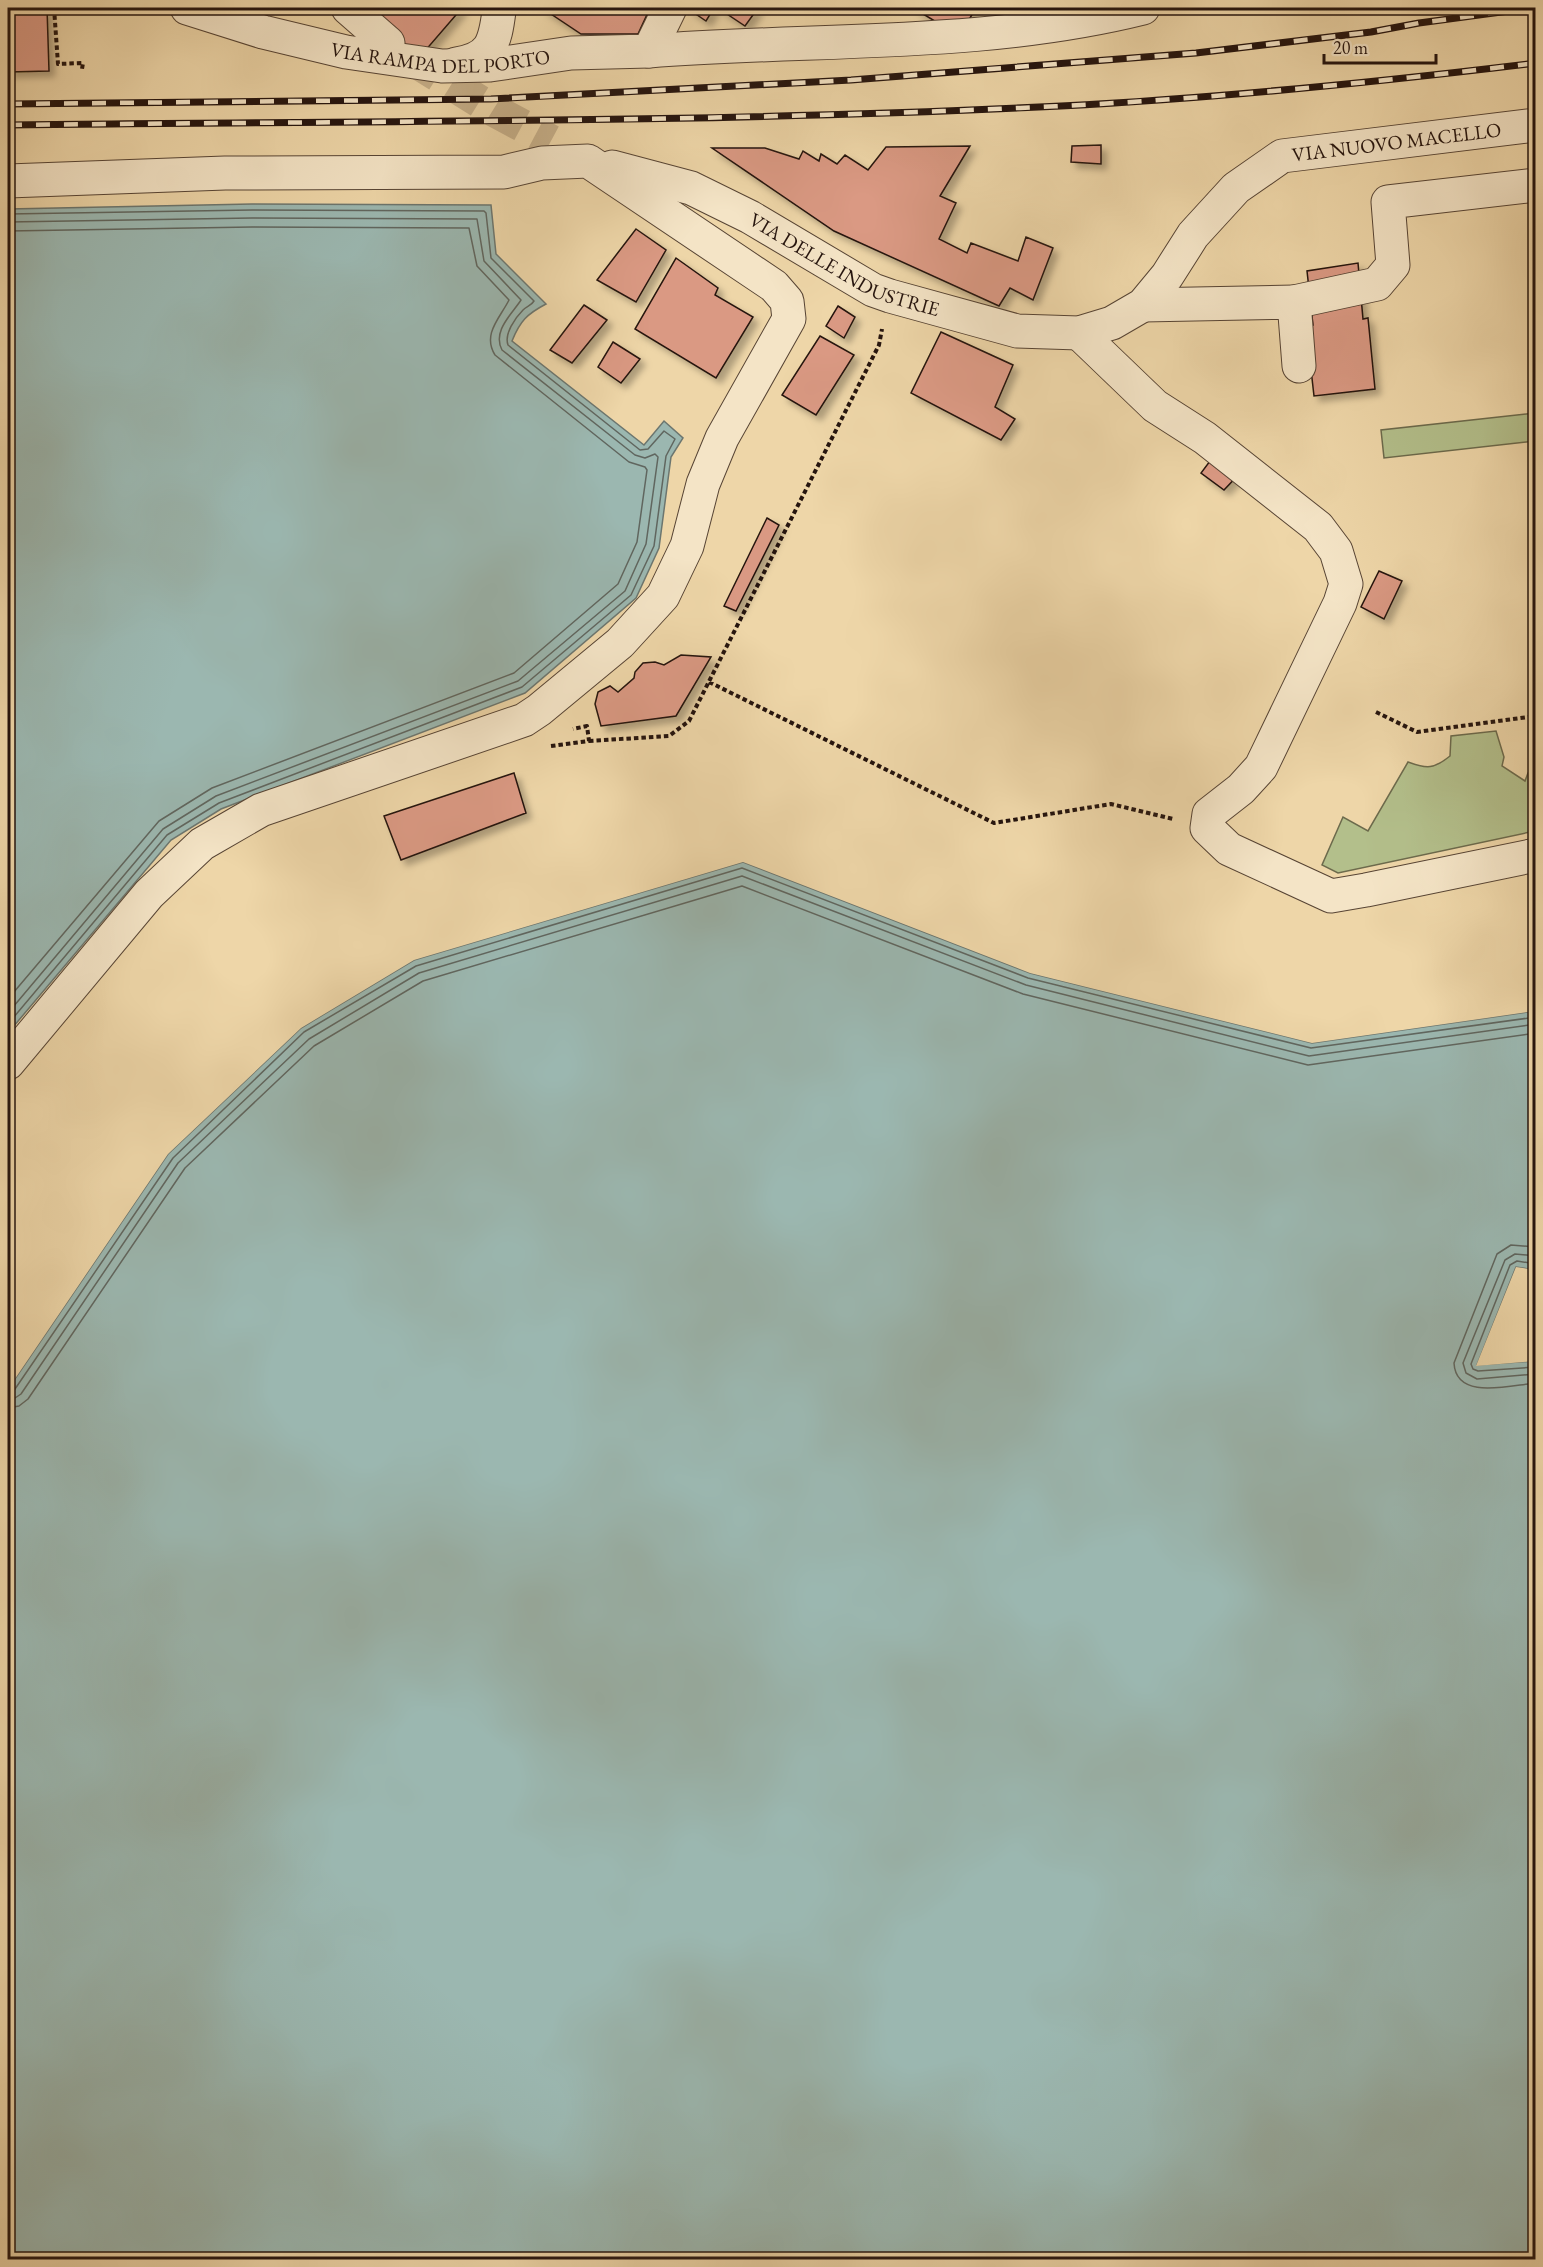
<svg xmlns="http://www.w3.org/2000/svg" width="1543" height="2267" viewBox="0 0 1543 2267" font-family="'EB Garamond',serif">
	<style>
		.green { fill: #b3bf8b; stroke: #6c6a4c; stroke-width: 1.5 }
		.water { fill: #9bb7b0; stroke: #6c766f; stroke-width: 1.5 }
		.pier { fill: #eed6a8 }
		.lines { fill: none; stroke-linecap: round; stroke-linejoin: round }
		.shore { stroke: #60665f; stroke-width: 1.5 }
		.building { fill: #da9983; stroke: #25140e; stroke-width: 1.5; filter: url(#shadow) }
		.minor-tunnel { stroke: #c6af89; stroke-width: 33; stroke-dasharray: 33 16; stroke-linecap: butt }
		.minor-casing { stroke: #574434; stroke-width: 35 }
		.path { stroke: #25140e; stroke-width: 4; stroke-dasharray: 4.5 3; stroke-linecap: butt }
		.minor { stroke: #f4e4c6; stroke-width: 33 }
		.rail-casing { stroke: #25140e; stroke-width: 7 }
		.rail { stroke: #f4e4c6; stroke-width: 4.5; stroke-dasharray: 14; stroke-linecap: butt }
		.labels { text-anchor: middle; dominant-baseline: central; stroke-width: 4.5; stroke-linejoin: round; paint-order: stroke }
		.street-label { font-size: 20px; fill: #25140e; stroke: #f4e4c6 }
	</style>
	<defs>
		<filter id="shadow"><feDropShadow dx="5.5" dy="5.5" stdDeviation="3" flood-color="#0004"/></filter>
	</defs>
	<rect width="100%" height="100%" fill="#eed6a8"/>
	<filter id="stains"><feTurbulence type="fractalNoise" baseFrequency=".00333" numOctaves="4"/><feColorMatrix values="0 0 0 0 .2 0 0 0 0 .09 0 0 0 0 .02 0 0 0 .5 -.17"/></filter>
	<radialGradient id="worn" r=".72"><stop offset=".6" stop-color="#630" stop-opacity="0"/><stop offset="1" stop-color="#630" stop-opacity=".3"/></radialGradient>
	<!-- green -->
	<path class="green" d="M1535,413V441L1384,458L1381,430Z
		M1496,731L1504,757L1502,766L1525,781L1528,773L1535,772V831L1338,873L1322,865L1343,817L1368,831L1408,762C1427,769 1434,769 1450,756L1451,736Z"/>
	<!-- water -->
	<path class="water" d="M252,204L491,205L496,254L546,304C527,314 520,321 512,341L644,445L664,421L683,438L671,457L659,548L636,598L525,693L221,809L171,840L8,1033V209Z
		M743,862L1030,973L1312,1043L1535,1011V1270L1516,1267L1477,1365L1535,1361V2259L8,2260V1389L168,1154L301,1028L414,960Z"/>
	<!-- pier -->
	<path class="pier" d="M742,859L1031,970L1312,1040L1535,1008V1011L1312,1043L1030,973L743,862L414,960L301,1028L168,1154L8,1389V1384L166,1152L299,1025L413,958Z
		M1516,1267L1535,1270L1536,1273L1518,1270L1481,1362L1536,1358L1535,1361L1476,1366Z"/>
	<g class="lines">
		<!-- shore -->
		<path class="shore" d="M8,214L252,210L484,211L486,213L491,258L534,301C531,306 527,306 523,310C515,318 504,334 508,345L640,450L648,449L664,431L675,439L666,456L654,546L631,595L522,687L219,803L167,835L8,1024
			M8,222L252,218L477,219L484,261L521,300C512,314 492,331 502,350L635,455L645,458L655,454L658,457L646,544L625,591L518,681L216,796L163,829L8,1013
			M8,231L252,227L469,228L477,266L509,300C500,318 482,334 495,355L629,462L645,467L647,470L637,542L618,584L514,673L212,788L159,821L8,999
			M1536,1247L1511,1245L1497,1254L1454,1363C1456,1401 1510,1385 1536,1383
			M1536,1256L1515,1254L1505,1260L1463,1363L1466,1373L1477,1379L1536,1374
			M1536,1264L1517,1261L1510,1265L1471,1364L1473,1369L1478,1371L1536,1367
			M8,1392L15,1389L173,1158L304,1032L416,966L742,868L1028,978L1311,1048L1536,1017
			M8,1399L15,1398L21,1394L178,1163L309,1039L419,973L742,876L1026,985L1309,1056L1536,1024
			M8,1408L19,1406L28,1399L185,1168L314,1046L423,981L742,886L1023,994L1308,1065L1536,1033"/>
	</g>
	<!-- building -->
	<path class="building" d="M8,8H47L49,71L8,72Z
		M367,8H462L418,59Z
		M542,8H650L638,34H581Z
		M687,8H714L706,21Z
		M718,8H758L745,26Z
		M913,8H976L967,23H938Z
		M1101,145V164L1071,162L1072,146Z
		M970,146L940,196L956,203L939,239L967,253L971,243L1018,261L1026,237L1053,248L1033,300L1010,288L999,306L834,231L712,148H765L799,159L803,151L819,161L821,154L837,164L845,155L868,170L886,147Z
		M636,229L666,250L636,302L597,280Z
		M676,258L718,288L715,295L753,317L716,378L635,329Z
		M1358,263L1363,319L1368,318L1375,389L1314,396L1306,325H1313L1307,271Z
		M584,305L607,320L572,363L550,350Z
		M838,306L855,317L844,338L826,326Z
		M941,332L1013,365L995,407L1015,419L1001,440L911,393Z
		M820,336L854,355L816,415L782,395Z
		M613,342L640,359L621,383L598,367Z
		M1216,453L1241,472L1224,490L1201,473Z
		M767,518L779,525L736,611L724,606Z
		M1379,571L1402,581L1384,619L1361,607Z
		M681,655L711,657L676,716L601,726L595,704L598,692L610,686L618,692L634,678L635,672L643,663L655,662L664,665Z
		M514,773L526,813L401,860L384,816Z"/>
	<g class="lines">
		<!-- minor-tunnel -->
		<path class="minor-tunnel" d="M410,58L495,111L551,141"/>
		<!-- minor casing -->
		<g class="minor-casing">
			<g id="minor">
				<path id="s1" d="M187,8L263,32L346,52L442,66L490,65L571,53L649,51L670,8"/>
				<path d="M348,8L388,43"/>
				<path d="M649,51C814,38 982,48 1143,8"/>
				<path d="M456,64C491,59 495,43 499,11L498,8"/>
				<path id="s2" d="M612,167L691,188L750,217L873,290L890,296L1017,331L1079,333L1112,323L1143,305L1167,276L1193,235L1236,188L1282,156L1536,125"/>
				<path d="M8,181L225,173L504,172L542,163L588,161L774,286L787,301L789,319L722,438L703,484L687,546L663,596L620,643L539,710L524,720L261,810L202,844L149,894L8,1063"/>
				<path d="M1294,302L1377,284L1393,265L1388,202L1536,185"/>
				<path d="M1143,305L1294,302L1299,366"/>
				<path d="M1079,333L1155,406L1205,438L1318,527L1336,551L1346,584L1340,603L1261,767L1241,789L1209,814L1207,828L1229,849L1331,896L1366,890L1536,855"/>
			</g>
		</g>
		<!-- path -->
		<path class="path" d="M54,8L58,64L83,63L82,69
			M709,682L994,823L1111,804L1173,819
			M1376,712L1417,732L1536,716
			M589,741L669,736L689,721L879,345L882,329
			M551,746L589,741L587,726L573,729"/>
		<!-- minor -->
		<use href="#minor" class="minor"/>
		<!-- rail casing -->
		<g class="rail-casing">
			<path id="rail" d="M8,104L491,99L851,80L1196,53L1371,32L1419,23L1532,8
				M8,125C358,121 710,123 1061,106C1219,98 1378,82 1536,63"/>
		</g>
		<!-- rail -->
		<use href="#rail" class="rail"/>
	</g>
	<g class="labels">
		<!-- street labels -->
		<g class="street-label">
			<text stroke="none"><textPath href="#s1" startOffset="260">VIA RAMPA DEL PORTO</textPath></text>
			<text stroke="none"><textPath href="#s2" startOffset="894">VIA NUOVO MACELLO</textPath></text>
			<text stroke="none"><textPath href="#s2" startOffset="254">VIA DELLE INDUSTRIE</textPath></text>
		</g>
	</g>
	<!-- margin -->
	<rect width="1543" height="2267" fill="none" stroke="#eed6a8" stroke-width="30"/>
	<rect x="9" y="9" width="1525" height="2249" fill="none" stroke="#25140e" stroke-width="3"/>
	<rect x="15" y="15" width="1513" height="2237" fill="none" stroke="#25140e" stroke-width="1.5"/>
	<!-- scale -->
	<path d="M1324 54v9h112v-9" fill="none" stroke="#25140e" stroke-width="3"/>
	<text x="1333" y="54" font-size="18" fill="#25140e" stroke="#f4e4c6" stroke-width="4.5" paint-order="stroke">20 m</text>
	<rect width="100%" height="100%" filter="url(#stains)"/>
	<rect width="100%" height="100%" fill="url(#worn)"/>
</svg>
